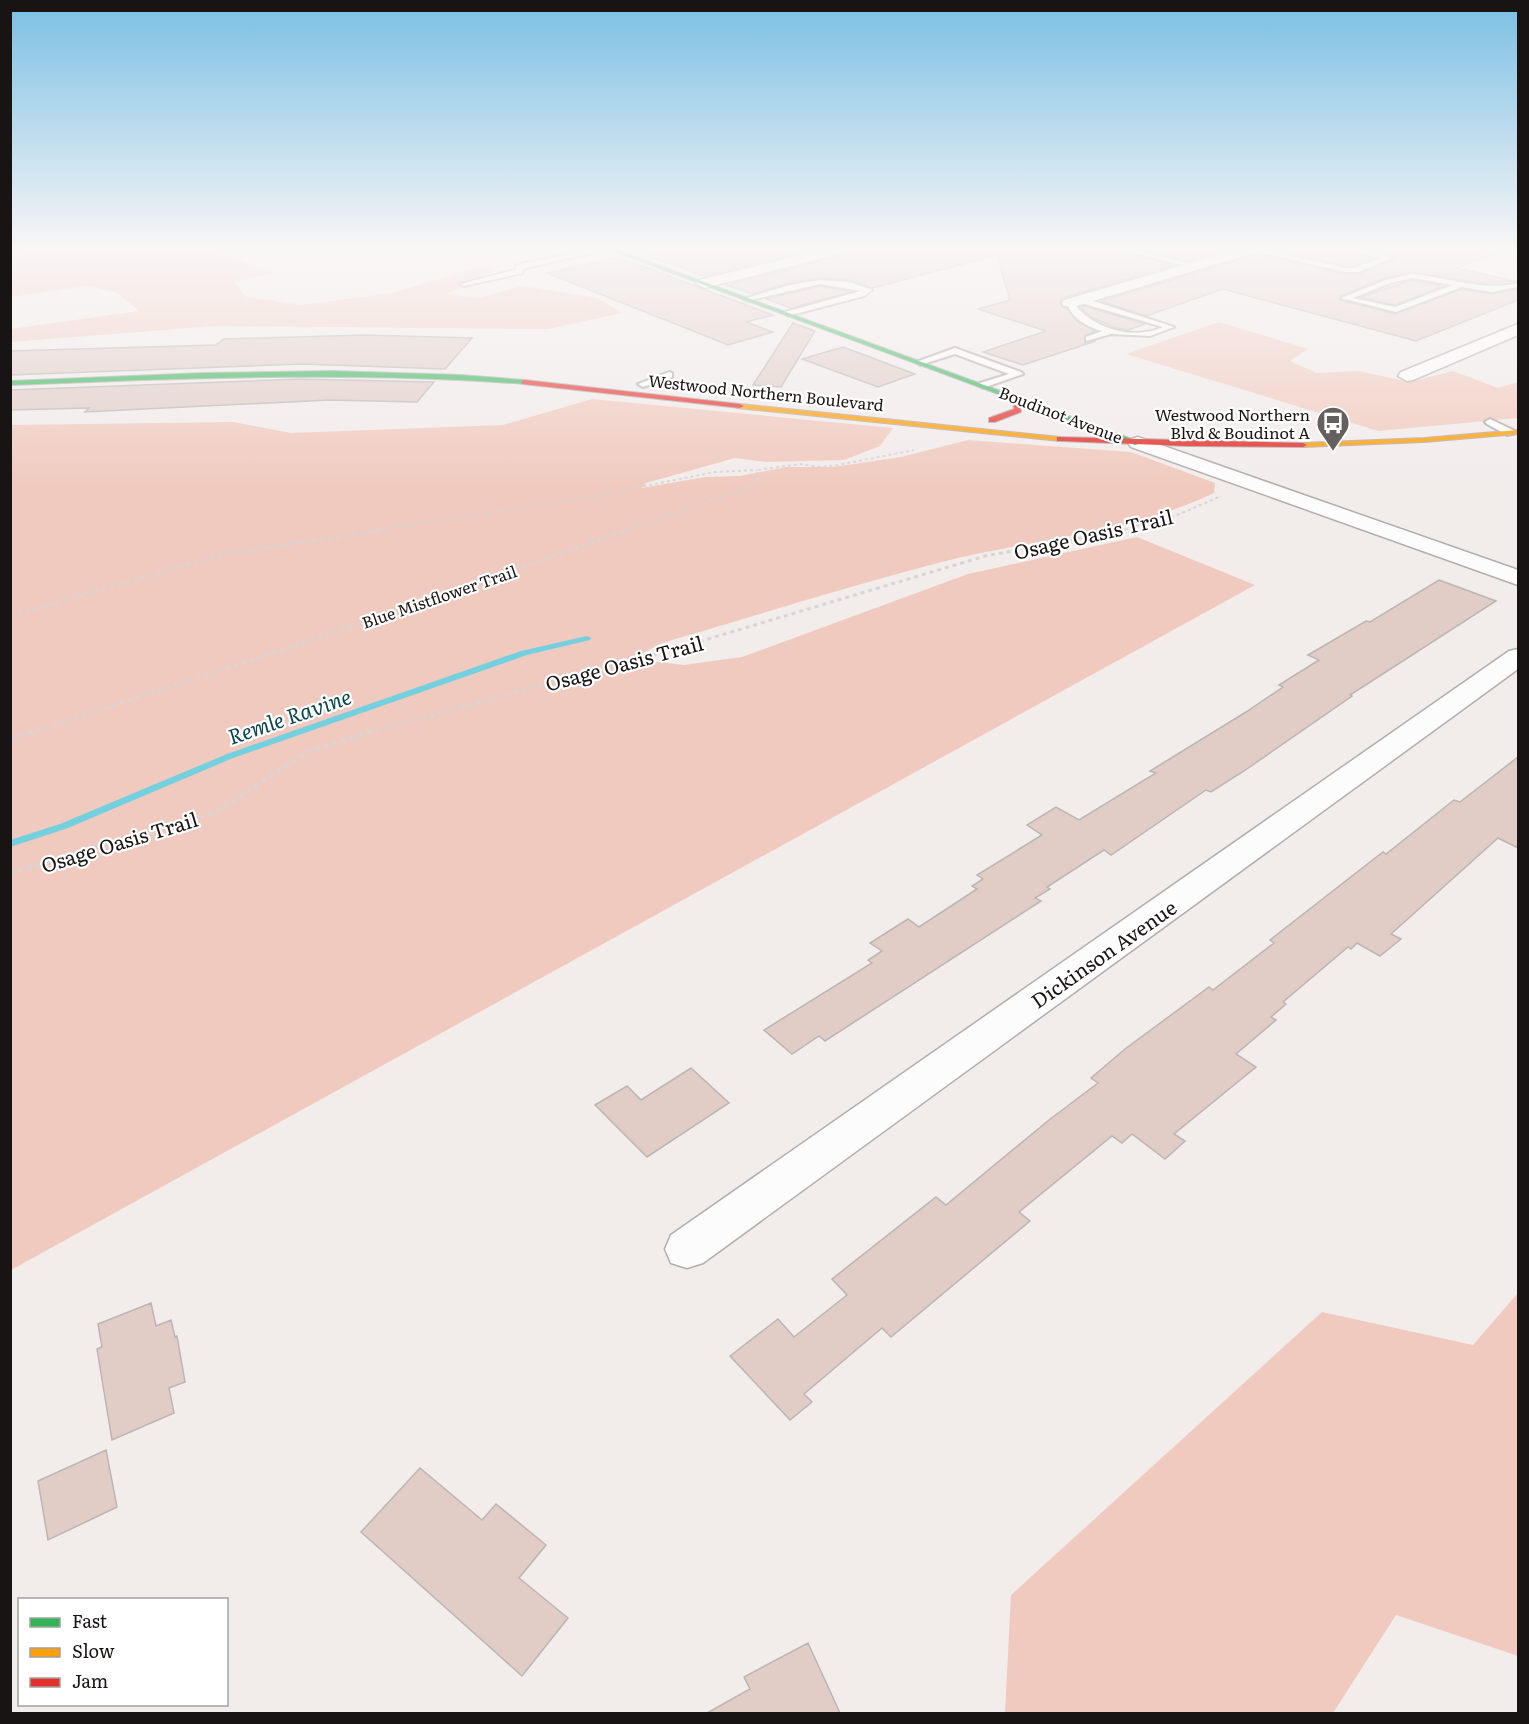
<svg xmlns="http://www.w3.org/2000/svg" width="1529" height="1724" viewBox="0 0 1529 1724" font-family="Literata,serif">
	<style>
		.green { fill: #f0cabe }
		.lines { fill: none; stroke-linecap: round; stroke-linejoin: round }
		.stream { fill: #73d0de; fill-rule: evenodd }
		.building { fill: #e1cdc6; stroke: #bab6b5; stroke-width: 1.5 }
		.lane-casing { stroke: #b2aead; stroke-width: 4 }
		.street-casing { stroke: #b2aead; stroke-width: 3 }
		.fast-casing { stroke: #b2aead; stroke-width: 2 }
		.slow-casing { stroke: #b2aead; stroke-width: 2 }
		.jam-casing { stroke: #b2aead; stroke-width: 2 }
		.path-far3 { stroke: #d7d5d5; stroke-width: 1.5; stroke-dasharray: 2 2; stroke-linecap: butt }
		.path-far2 { stroke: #d7d5d5; stroke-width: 2; stroke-dasharray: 3 3; stroke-linecap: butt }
		.path-far1 { stroke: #d7d5d5; stroke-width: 3; stroke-dasharray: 4 4; stroke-linecap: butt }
		.path { stroke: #d7d5d5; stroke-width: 4; stroke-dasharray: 4.5 4.5; stroke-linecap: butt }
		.lane { fill: #fdfcfc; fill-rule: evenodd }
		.street { fill: #fdfcfc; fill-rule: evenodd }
		.fast { fill: #30b455; fill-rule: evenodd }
		.slow { fill: #ff9f0a; fill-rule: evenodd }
		.jam { fill: #e5322d; fill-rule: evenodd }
		.labels { text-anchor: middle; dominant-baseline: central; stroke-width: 4.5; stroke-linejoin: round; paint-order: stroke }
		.far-street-label { font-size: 16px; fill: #181413; stroke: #fff }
		.far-poi-label { font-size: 16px; fill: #181413; stroke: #fff; text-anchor: end }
		.street-label { font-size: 20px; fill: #181413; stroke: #fff }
		.water-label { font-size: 21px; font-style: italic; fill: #0a464f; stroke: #fff }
	</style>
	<rect width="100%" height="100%" fill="#f2eceb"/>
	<!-- green -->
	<path class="green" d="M11,247H23L19,255L75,247H213L212,251L272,273L234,282L246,297L302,305L392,293L480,267L496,270L446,294L479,298L522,286L597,298L622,313L548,329L214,326L11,342V329L139,311L116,292L87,286L11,297Z
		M1219,322L1308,349L1290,361L1317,373L1358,371L1410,382L1453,371L1498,388L1518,382V418L1378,431L1126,354Z
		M592,399L893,428L880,446L844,460L766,462L735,458L646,483L642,488L705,477L740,476L786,467H833L901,457L968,440L1131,452L1215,483L1214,493C1128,534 1032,539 942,562C848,586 755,616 662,643L643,653L649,661L684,665L742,657L968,574L1137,537L1255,585L11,1270V425L233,422L291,433L503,425Z
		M1518,1293V1656L1396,1615L1333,1713H1005L1011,1595L1322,1312L1473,1345Z"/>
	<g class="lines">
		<!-- stream -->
		<path class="stream" d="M587,636L591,638L590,640L527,655L233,758L68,828L10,847V840L60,824L227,754L521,651Z"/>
	</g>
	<!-- building -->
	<path class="building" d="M663,247H691L714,254L746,247L760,249L799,247L811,250L704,276L638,252Z
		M859,247H996L997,249L1019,255L1020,247H1109L1110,249L1174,265L1063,298L1060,302L1062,307L1067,308L1078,322L1095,331L1084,336L1085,343L1096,341L1023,365L983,352L1046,331L978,309L1010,300L997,255L873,288L850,280L820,278L789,283L752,294L727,285L856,252Z
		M1129,247H1219L1225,250L1188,261Z
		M1268,247H1340L1374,258L1346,266L1268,249Z
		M1359,247H1505V250L1456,268L1515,281L1478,283L1412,272L1385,278L1340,296V300L1395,314L1462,289L1492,294L1518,289V300L1416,341L1223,289L1146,316L1101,301L1258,254L1346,274H1359L1395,259L1394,256Z
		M618,257L773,315L746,322L773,332L728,345L547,273Z
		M1412,280L1444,286L1395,305L1361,297Z
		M820,286L851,292L791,308L766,299Z
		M1084,306L1145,324L1128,330L1114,327L1091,317L1080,307Z
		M793,323L815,331L781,387L753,385Z
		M364,335L472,338L445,369L301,364L10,375V351L215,345L224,339Z
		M843,347L915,374L878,387L802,359Z
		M300,379L434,382L417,402L329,400L85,412L89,408L10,410V390Z
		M1439,580L1496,601L1350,695L1352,696L1244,771L1211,792L1206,790L1111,855L1104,850L1047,887L1050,889L1035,898L1041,901L825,1041L819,1036L792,1054L764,1030L872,963L868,960L882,951L870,943L908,919L919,927L977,889L972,886L983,879L977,875L1042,835L1027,825L1056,807L1079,820L1156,773L1150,771L1246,712L1283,687L1279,685L1319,660L1308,655L1366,621L1370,622Z
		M1518,757V848L1498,838L1391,934L1401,939L1380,956L1357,943L1351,949L1348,947L1283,1002L1286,1004L1271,1017L1276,1020L1236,1054L1256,1067L1174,1134L1185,1141L1165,1159L1132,1134L1122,1143L1112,1136L1019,1212L1030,1221L891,1337L882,1328L804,1394L812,1402L790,1420L730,1356L778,1319L794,1337L847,1295L832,1279L936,1197L946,1205L1049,1120L1098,1083L1091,1078L1125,1049L1209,987L1213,990L1274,943L1270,940L1383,852L1386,854L1454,800L1460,802Z
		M691,1068L729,1103L647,1157L595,1105L627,1086L641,1100Z
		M151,1303L156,1326L171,1320L175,1337L177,1336L185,1382L169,1388L174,1413L112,1440L97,1349L102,1347L98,1324Z
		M106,1450L117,1507L48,1540L38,1481Z
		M420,1468L482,1520L496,1504L546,1545L519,1578L568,1618L522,1676L361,1532Z
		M808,1643L840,1713H707L750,1689L744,1677Z"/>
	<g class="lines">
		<!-- lane casing -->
		<g class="lane-casing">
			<path id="lane" d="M606,247L613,248L530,267L523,269L522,273L464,286L460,284L515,270L516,266L525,263Z
				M1111,247H1122L1198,266L1194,268Z
				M1221,247L1247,251L1243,253Z
				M1249,247L1346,268H1354L1381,258L1342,247H1352L1393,258L1358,272H1346L1249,250Z
				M1412,274C1448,277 1482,292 1518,283V287L1492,292L1462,287L1396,312L1341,298L1386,280ZM1412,278L1453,285L1395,307L1353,298L1391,283Z
				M820,280L850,282L872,290L864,296L788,316L785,312L861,291L820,284L747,301L743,299L790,285Z
				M1078,298H1084L1174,327L1150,336L1111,334L1086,341V337L1102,331C1087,327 1069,317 1067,301H1073C1089,328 1134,341 1163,327L1078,302Z
				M955,348L1021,372L1023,374L983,388L978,385L980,383L1009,374L955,354L920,365L916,362Z
				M669,372L672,373V377L643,387L638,384Z
				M1490,419L1515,431L1516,433L1507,435L1487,424L1485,422Z"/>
		</g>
		<!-- street casing -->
		<g class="street-casing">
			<path id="street" d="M834,247H857L855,250L704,288L696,283L699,280Z
				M1245,247H1266L1264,250L1076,306H1064L1062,303L1064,300Z
				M1518,324V335L1413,380L1407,381L1398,376L1401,372Z
				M1138,437L1518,570V585L1131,447L1128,443L1131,439Z
				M1518,649V669L703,1263L687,1268L671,1263L665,1249L671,1235L1509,651Z"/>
		</g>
		<!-- fast casing -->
		<g class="fast-casing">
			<path id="fast" d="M602,247H609L1142,443L1135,445Z
				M332,371L461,375L525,380L529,382L525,384C353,371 182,378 10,385V381L203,373Z"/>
		</g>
		<!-- slow casing -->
		<g class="slow-casing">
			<path id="slow" d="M740,404L1060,437L1064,439L1060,441L737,408L736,406Z
				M1518,430V434L1424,442L1303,447L1299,445L1303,443L1424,438Z"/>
		</g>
		<!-- jam casing -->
		<g class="jam-casing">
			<path id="jam" d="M525,380L740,404L744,406L740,408L522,384V380Z
				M1015,394L1019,396L1021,412L995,422H989V418L1014,409L1011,396Z
				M1057,437L1303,443L1307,445L1303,447L1186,446L1060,441H1057Z"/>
		</g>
		<!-- path-far3 -->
		<path class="path-far3" d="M1475,250L1472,252L1491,256L1517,247"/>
		<!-- path-far2 -->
		<path class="path-far2" d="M371,531L590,497L715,472L757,470
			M624,531L745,489L758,482L757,470L800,464L821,467L838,465L914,450
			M1119,531L1180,514L1221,496"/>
		<!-- path-far1 -->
		<path class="path-far1" d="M10,616L220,555L381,530
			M29,733L333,633L628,530
			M368,733L688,645L985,556L1124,530"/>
		<!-- path -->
		<path class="path" d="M10,739L33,731
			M10,873L95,847L166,831L221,809L305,753L372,731"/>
		<!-- lane -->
		<use href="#lane" class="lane"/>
		<!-- street -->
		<use href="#street" class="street"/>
		<!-- fast -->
		<use href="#fast" class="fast"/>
		<!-- slow -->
		<use href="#slow" class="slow"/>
		<!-- jam -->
		<use href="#jam" class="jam"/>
	</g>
	<!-- sky -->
	<linearGradient id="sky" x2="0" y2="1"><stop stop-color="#79bfe4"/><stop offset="0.51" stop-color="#f9f6f6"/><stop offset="1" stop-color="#f9f6f6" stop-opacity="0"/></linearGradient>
	<rect width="1529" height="488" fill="url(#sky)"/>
	<!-- icons -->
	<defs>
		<g id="bus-pin" transform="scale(1.725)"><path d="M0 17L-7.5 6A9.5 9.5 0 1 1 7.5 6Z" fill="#64605f" stroke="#fff"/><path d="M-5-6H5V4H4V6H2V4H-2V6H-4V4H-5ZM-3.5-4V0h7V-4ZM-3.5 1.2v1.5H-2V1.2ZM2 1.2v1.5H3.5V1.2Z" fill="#fff"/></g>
	</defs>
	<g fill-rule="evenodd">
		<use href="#bus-pin" x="1333" y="423"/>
	</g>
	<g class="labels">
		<!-- far-street labels -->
		<g class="far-street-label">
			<text transform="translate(766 392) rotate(6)">Westwood Northern Boulevard</text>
			<text transform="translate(1061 414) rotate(21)">Boudinot Avenue</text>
			<text transform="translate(439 596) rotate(-19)">Blue Mistflower Trail</text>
		</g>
		<!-- far-poi labels -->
		<g class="far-poi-label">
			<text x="1310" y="414">Westwood Northern<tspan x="1310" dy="18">Blvd &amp; Boudinot A</tspan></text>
		</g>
		<!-- street labels -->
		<g class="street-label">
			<text transform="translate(1093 533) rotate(-13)">Osage Oasis Trail</text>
			<text transform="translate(624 662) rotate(-15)">Osage Oasis Trail</text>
			<text transform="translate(119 841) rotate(-17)">Osage Oasis Trail</text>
			<text transform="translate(1103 953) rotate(-35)">Dickinson Avenue</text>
		</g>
		<!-- water labels -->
		<g class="water-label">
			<text transform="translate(289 715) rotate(-19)">Remle Ravine</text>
		</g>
	</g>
	<!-- border -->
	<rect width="1529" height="1724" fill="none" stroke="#181413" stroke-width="24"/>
	<!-- legend -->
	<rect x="18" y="1598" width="210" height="108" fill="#ffffff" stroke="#a3a1a1" stroke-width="1.5"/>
	<rect x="30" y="1618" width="30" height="9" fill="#30b455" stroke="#a3a1a1" stroke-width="1.5"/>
	<text x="72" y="1628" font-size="18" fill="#181413">Fast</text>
	<rect x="30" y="1648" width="30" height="9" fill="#ff9f0a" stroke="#a3a1a1" stroke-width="1.5"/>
	<text x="72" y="1658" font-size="18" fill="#181413">Slow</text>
	<rect x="30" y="1678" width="30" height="9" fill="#e5322d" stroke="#a3a1a1" stroke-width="1.5"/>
	<text x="72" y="1688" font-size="18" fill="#181413">Jam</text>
</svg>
